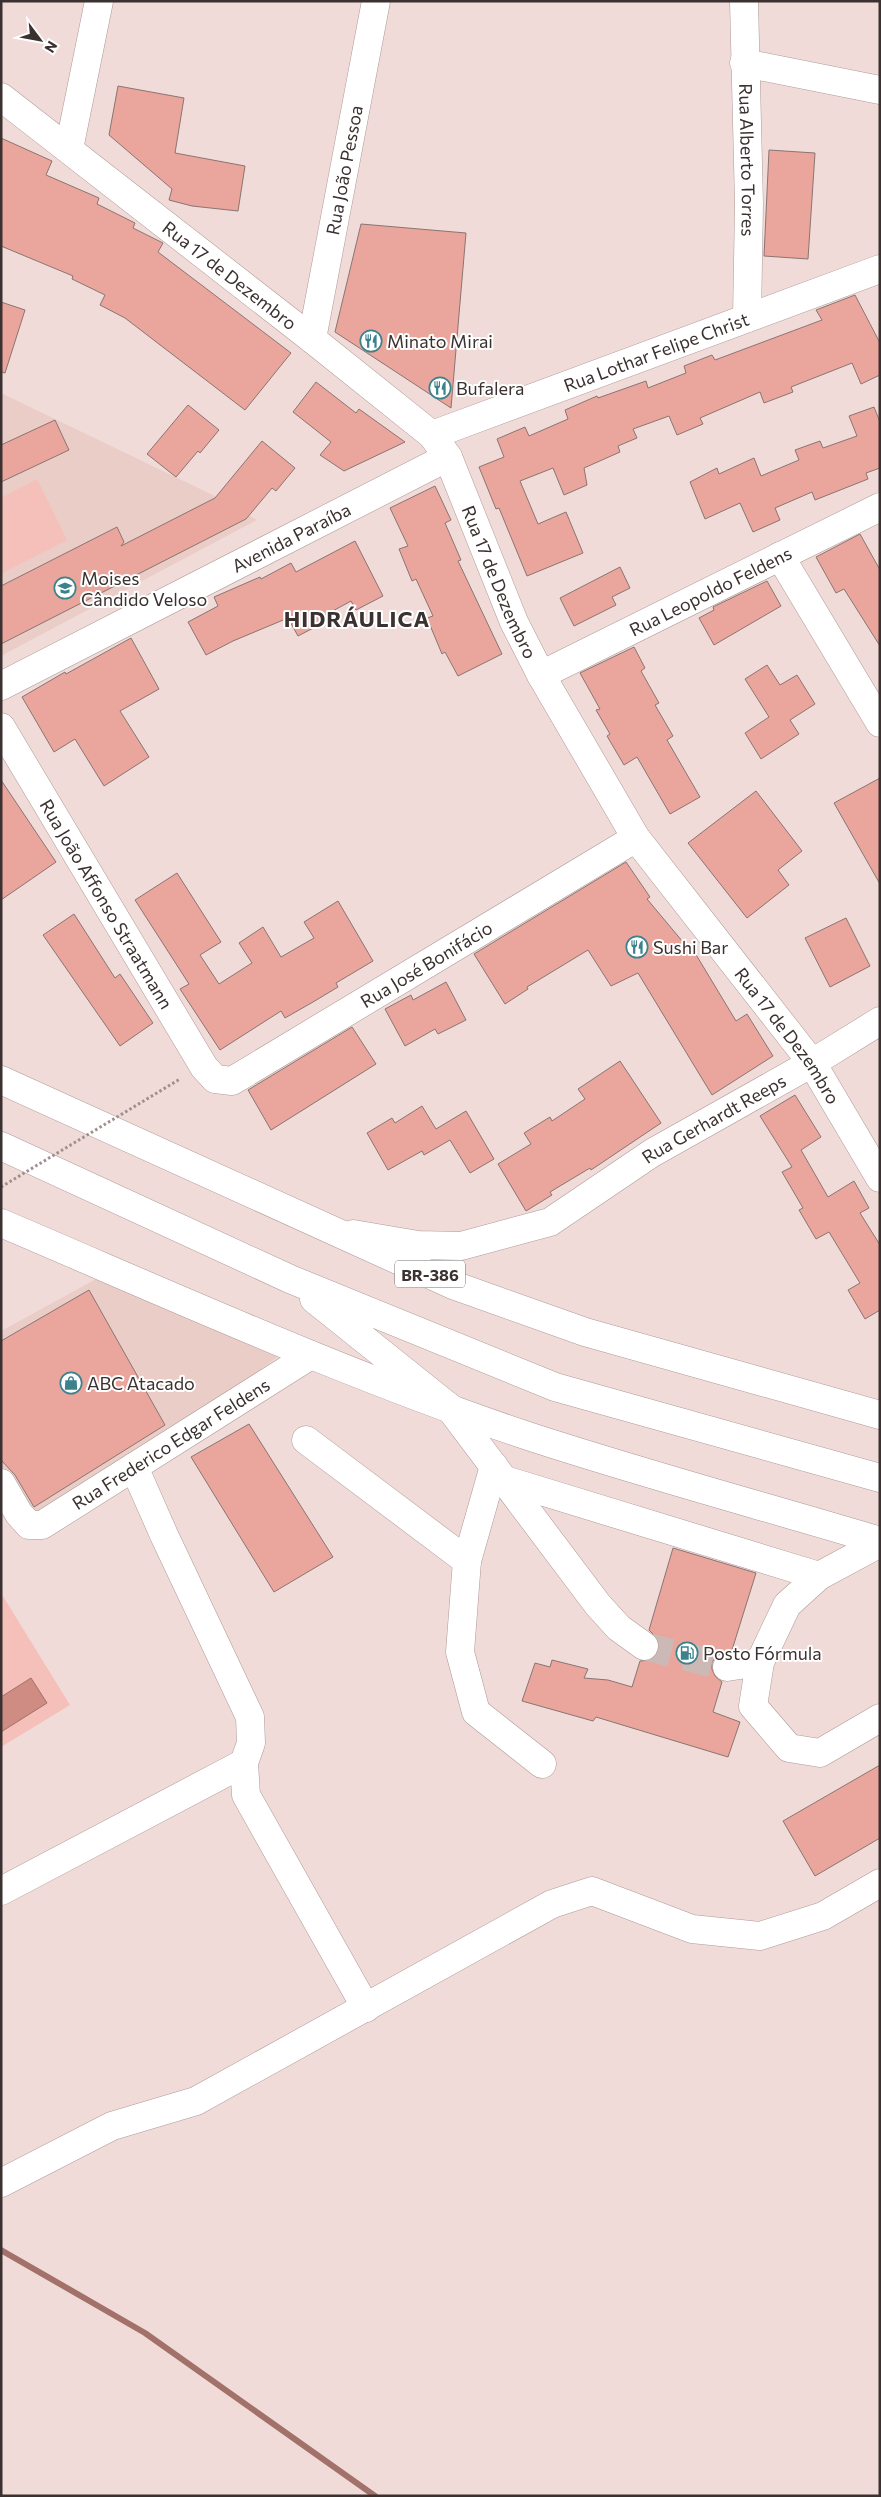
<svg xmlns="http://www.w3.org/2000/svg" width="881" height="2497" viewBox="0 0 881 2497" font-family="Commissioner,sans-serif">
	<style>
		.built { fill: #ebcdc8 }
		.green { fill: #f4c0b9 }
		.water { fill: #ce8c83; stroke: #a2716a }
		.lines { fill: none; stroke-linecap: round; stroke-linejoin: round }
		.stream { stroke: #a2716a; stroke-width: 6 }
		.building { fill: #eaa59c; stroke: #897572 }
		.minor-tunnel { stroke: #ccb9b6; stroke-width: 28; stroke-dasharray: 28 14; stroke-linecap: butt }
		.minor-casing { stroke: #af9a97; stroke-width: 29 }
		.major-casing { stroke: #af9a97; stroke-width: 29 }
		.highway-casing { stroke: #af9a97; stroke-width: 29 }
		.minor { stroke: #fff; stroke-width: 28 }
		.major { stroke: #fff; stroke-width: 28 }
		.highway { stroke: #fff; stroke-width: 28 }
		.path-bridge { stroke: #9f8f8d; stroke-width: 3; stroke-dasharray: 2.5 2.5; stroke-linecap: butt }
		.labels { text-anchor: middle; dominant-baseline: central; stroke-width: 4; stroke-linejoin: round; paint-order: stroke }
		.shield { fill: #fff; stroke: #756f6e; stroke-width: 1 }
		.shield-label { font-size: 16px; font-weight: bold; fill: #3a3130 }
		.street-label { font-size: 18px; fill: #3a3130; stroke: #fff }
		.poi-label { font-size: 18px; fill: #3a3130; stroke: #fff; text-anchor: start }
		.district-label { font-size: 22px; font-weight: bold; letter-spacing: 1px; fill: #3a3130; stroke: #fff }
	</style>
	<rect width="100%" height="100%" fill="#f1dbd8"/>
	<!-- built -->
	<path class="built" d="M1,393L217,497L257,520L1,656Z
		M98,1278L279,1356L224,1396L28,1519L1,1474V1331Z"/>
	<!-- green -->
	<path class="green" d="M37,479L67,540L1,574V498Z
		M1,1593L70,1705L1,1747Z"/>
	<!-- water -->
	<path class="water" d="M31,1678L47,1703L1,1732V1697Z"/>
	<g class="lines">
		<!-- stream -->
		<path class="stream" d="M1,2250L145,2333L375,2496"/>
	</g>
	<!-- building -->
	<path class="building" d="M118,86L184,98L175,153L245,166L238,211L192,206L169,200L172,189L109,135Z
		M1,138L52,161L46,175L99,198L97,204L135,223L133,228L163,243L158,252L291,353L245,410L125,318L100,305L105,295L72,279L73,276L1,246Z
		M769,150L815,153L808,259L764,256Z
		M361,224L466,233L451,408L335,332Z
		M855,295L880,343V375L861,384L852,363L791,387L793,392L764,403L760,392L700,418L703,424L677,435L669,416L633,429L637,438L618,446L620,452L584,468L587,485L564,495L553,468L520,481L538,524L566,512L583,553L527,576L499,508L496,509L479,467L504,457L497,439L525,427L529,436L568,419L565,410L597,396L598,398L646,381L648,388L686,373L684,366L712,355L715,360L822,320L816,310Z
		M1,302L25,310L5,373L1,372Z
		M316,382L356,413L359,409L405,442L344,471L320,455L331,442L293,412Z
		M188,405L219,430L200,453L198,451L176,477L147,454Z
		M874,407L880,422V468L866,473L868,479L815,500L812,492L775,508L780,520L753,532L740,503L705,519L690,482L717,468L719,474L754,458L761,476L799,460L795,450L820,441L823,448L857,436L849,416Z
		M55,420L69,450L1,482V445Z
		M262,441L295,468L276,491L272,488L246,519L1,644V586L117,527L124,542L121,546L215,498Z
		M435,486L451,520L445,523L461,560L458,561L502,654L458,676L445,652L442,654L427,618L433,616L416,579L412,581L399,549L408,546L390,508Z
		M860,534L880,570V646L844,589L836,593L816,557Z
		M355,541L383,596L356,610L351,601L320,618L323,623L298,636L288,618L233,641L206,655L188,622L218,606L214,597L260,577L261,579L291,563L296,572Z
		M620,567L630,588L612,597L616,605L574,626L560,598Z
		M767,581L781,606L714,645L699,618L714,610L713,607Z
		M131,638L159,689L120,711L149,757L104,786L75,739L54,752L22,697L65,672L66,674Z
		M634,647L645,668L641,671L659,703L655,705L673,736L667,740L700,797L670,814L637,757L624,765L607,736L610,734L596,710L600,709L580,673Z
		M767,665L780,685L797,675L815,704L790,720L799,734L761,759L745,733L769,717L745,679Z
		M880,778V884L834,803Z
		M1,780L56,862L1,900Z
		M756,791L802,851L778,870L789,885L747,918L688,843Z
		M626,862L650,897L647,899L693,954L695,953L736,1021L747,1014L773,1056L712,1095L638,973L611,986L588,950L527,987L528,989L505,1004L474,954Z
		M177,873L221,942L200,955L219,984L252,963L239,943L263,927L281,957L314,938L304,922L338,901L373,961L336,983L338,987L313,1002L285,1018L281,1011L220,1050L180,989L189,984L135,900Z
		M74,914L115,978L120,974L153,1023L120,1046L43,935Z
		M846,918L870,966L830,987L805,938Z
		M446,982L466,1020L438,1034L435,1029L405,1046L385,1009L411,995L413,1000Z
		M352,1027L376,1064L271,1130L248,1090Z
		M620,1061L661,1123L591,1170L590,1168L550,1192L552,1195L526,1211L498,1164L531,1144L524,1133L550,1117L552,1121L585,1099L578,1089Z
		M795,1095L821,1137L801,1150L828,1197L854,1181L869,1208L860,1213L880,1245V1310L865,1319L848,1290L860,1283L829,1232L816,1239L799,1210L803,1208L782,1172L792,1167L760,1116Z
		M422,1106L436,1129L466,1111L494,1159L470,1173L450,1140L424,1155L422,1151L388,1170L367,1133L392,1118L395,1123Z
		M89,1290L165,1425L34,1507L15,1475L1,1460V1341Z
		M249,1424L333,1557L274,1592L191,1457Z
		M673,1548L756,1573L732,1650L718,1655L712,1662V1669L715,1676L722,1682L713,1712L740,1722L728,1757L596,1717L593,1721L522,1701L535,1663L550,1667L552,1660L588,1669L584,1678L608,1680L632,1687L640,1661L651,1660L656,1655L659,1648L658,1639L649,1630Z
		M880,1765V1838L815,1876L783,1821Z"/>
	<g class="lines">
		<!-- minor-tunnel -->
		<path class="minor-tunnel" d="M644,1646L727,1667"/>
		<!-- minor casing -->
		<g class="minor-casing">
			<g id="minor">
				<path id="s1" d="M744,1L749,204L747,318"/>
				<path d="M744,63L880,90"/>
				<path d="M69,149L99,1"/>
				<path id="s2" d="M312,339L376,1"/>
				<path id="s3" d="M432,435L880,269"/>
				<path d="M780,556L880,723"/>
				<path id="s4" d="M541,675L880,507"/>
				<path id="s5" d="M1,686L448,457"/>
				<path id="s6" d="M1,727L204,1067L215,1079L232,1081L636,838"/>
				<path id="s7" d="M353,1234L418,1245L461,1246L550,1222L652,1153L812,1063L880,1021"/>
				<path d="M449,1407L598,1605L619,1628L644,1646"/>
				<path d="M306,1440L467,1561"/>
				<path d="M494,1466L467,1561L460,1652L476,1712L542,1764"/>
				<path d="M134,1467L164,1535L250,1717L251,1743L244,1763L246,1795L366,2008"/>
				<path d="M505,1480L819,1576"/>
				<path id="s8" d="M1,1483L19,1514L29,1525H42L311,1355"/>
				<path d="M880,1543L819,1576L787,1605L760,1662L753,1706L789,1748L820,1753L880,1718"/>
				<path d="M727,1667L760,1662"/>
				<path d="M1,1891L244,1763"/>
				<path d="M1,2183L112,2126L196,2101L552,1904L592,1891L692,1929L760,1936L823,1916L880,1883"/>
			</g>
		</g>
		<!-- major casing -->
		<g class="major-casing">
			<g id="major">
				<path id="s9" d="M1,97L312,339L432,435L448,457L514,622L541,675L636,838L812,1063L880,1178"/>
				<path d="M1,1223C175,1297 348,1376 528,1436C644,1474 763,1506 880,1541"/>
			</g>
		</g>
		<!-- highway casing -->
		<g class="highway-casing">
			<path id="highway" d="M1,1080L453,1285L585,1332L880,1415
				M1,1146L290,1279L555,1387L880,1478
				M314,1299L449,1407"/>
		</g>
		<!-- minor -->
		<use href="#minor" class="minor"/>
		<!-- major -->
		<use href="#major" class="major"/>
		<!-- highway -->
		<use href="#highway" class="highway"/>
		<!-- path-bridge -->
		<path class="path-bridge" d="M1,1187L180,1079"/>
	</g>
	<!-- icons -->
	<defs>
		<g id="restaurant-ring" transform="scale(1.125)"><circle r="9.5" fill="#fff" stroke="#3b828c" stroke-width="1.5"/><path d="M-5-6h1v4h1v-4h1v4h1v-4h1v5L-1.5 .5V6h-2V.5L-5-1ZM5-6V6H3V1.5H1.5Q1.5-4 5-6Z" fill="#3b828c"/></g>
		<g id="school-ring" transform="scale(1.125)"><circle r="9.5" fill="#fff" stroke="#3b828c" stroke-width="1.5"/><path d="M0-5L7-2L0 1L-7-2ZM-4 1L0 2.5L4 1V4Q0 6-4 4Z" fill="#3b828c"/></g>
		<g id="shop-ring" transform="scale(1.125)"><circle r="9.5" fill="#fff" stroke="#3b828c" stroke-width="1.5"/><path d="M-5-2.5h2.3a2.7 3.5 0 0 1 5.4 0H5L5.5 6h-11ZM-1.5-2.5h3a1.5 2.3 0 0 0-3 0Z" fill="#3b828c"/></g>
		<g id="fuel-ring" transform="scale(1.125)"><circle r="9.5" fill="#fff" stroke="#3b828c" stroke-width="1.5"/><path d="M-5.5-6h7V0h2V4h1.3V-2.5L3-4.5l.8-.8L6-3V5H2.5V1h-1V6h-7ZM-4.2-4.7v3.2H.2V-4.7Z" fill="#3b828c"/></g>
	</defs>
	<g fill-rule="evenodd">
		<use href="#restaurant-ring" x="371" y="341"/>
		<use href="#restaurant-ring" x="440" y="388"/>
		<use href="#school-ring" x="65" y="588"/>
		<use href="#restaurant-ring" x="637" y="947"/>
		<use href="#shop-ring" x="71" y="1383"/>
		<use href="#fuel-ring" x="687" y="1653"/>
	</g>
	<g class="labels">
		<!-- shield labels -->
		<rect class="shield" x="395" y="1260.5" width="70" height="27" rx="4"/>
		<g class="shield-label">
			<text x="430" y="1274">BR-386</text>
		</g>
		<!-- street labels -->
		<g class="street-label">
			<text stroke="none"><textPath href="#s1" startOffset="159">Rua Alberto Torres</textPath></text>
			<text stroke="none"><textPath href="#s2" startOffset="172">Rua João Pessoa</textPath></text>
			<text stroke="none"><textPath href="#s9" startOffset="290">Rua 17 de Dezembro</textPath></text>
			<text stroke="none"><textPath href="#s3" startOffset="239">Rua Lothar Felipe Christ</textPath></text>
			<text stroke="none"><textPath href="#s5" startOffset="326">Avenida Paraíba</textPath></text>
			<text stroke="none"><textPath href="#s9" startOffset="710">Rua 17 de Dezembro</textPath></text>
			<text stroke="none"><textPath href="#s4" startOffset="189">Rua Leopoldo Feldens</textPath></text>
			<text stroke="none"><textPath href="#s6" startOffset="206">Rua João Affonso Straatmann</textPath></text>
			<text stroke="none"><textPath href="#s6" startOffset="656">Rua José Bonifácio</textPath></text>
			<text stroke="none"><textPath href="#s9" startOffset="1250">Rua 17 de Dezembro</textPath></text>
			<text stroke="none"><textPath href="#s7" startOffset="395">Rua Gerhardt Reeps</textPath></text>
			<text stroke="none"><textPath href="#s8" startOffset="216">Rua Frederico Edgar Feldens</textPath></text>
		</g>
		<!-- poi labels -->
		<g class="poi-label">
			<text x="387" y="341">Minato Mirai</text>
			<text x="456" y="388">Bufalera</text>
			<text x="81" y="578">Moises<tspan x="81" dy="21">Cândido Veloso</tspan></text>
			<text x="653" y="947">Sushi Bar</text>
			<text x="87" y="1383">ABC Atacado</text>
			<text x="703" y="1653">Posto Fórmula</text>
		</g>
		<!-- district labels -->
		<g class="district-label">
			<text x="357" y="618">HIDRÁULICA</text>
		</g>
	</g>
	<!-- border -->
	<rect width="881" height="2497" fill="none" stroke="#3a3130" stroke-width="5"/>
	<!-- north arrow -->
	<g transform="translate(40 40) rotate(122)" stroke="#ffffff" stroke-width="4" paint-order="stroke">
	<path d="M0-4L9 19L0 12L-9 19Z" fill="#3a3130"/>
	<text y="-8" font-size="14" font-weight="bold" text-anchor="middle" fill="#3a3130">N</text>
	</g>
</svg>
